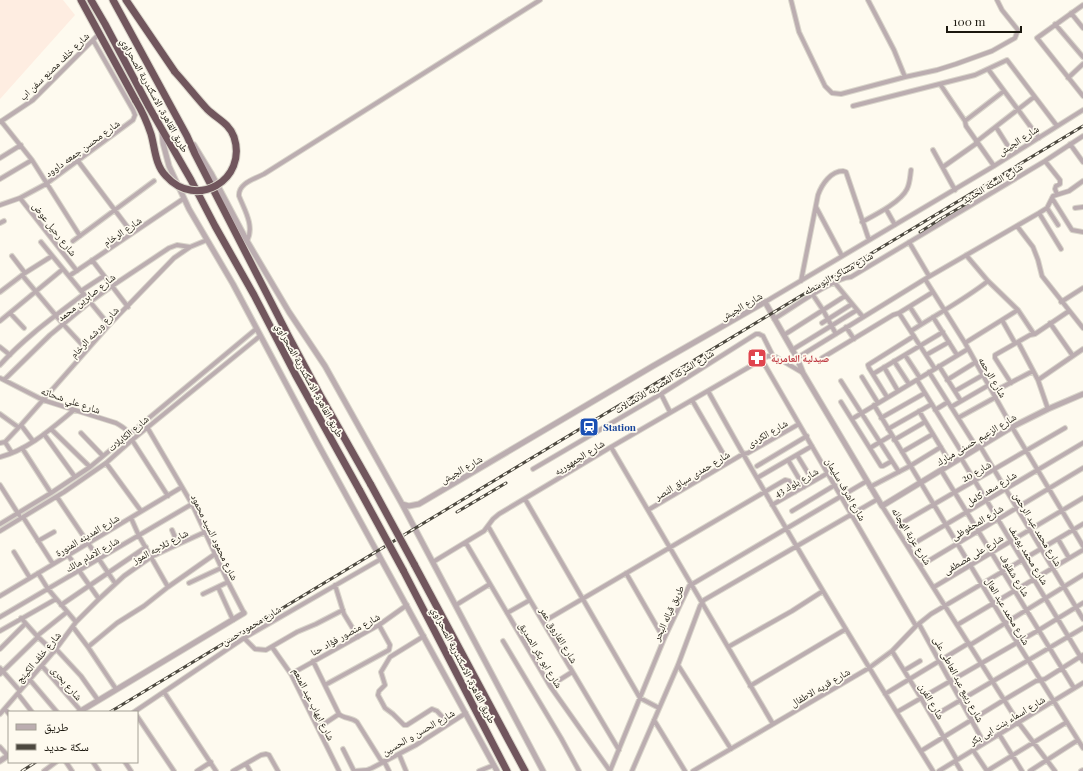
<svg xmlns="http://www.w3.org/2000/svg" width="1083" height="771" viewBox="0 0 1083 771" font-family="'Playfair Display','Noto Naskh Arabic',serif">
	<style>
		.industrial { fill: #feede1 }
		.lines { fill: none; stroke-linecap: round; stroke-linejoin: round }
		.minor-casing { stroke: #dad6cb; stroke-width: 6 }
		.tertiary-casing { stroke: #dad6cb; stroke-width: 7 }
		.motorway-casing { stroke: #dad6cb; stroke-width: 9 }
		.minor { stroke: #bbadb0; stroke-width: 4 }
		.tertiary { stroke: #bbadb0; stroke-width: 5 }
		.motorway { stroke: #71565d; stroke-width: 7 }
		.rail-casing { stroke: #4c483f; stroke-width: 3 }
		.rail { stroke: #fefaef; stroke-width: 1.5; stroke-dasharray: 4.5; stroke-linecap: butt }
		.motorway-bridge-casing { stroke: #dad6cb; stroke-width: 9; stroke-linecap: butt }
		.motorway-bridge { stroke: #71565d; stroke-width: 7 }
		.labels { text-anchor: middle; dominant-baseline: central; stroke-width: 3.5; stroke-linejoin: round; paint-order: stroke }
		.street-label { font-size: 10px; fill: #1c180f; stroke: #fefaef }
		.health-label { font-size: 10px; font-weight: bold; fill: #be3a42; stroke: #fefaef; text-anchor: start }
		.transit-label { font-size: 10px; font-weight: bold; fill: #164399; stroke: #fefaef; text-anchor: start }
	</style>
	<rect width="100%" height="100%" fill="#fefaef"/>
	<!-- industrial -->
	<path class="industrial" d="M0,0H63L75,15L0,99Z"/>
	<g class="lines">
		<!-- minor casing -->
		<g class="minor-casing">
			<path id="minor" d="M791,0L799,32L825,86L832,93L841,94L905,77L937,70L956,64L992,51L1015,38L1018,30L1002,10L997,0
				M868,0L894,50L905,77
				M1083,5L1037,38L1083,96
				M1071,13L1083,28
				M1055,24L1083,57
				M988,69L1039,138
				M1068,78L1083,64
				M940,84L965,121L966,126L994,166
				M853,106L975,75L1007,60L1057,126
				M1,121L32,160L80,236
				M965,121L1004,91
				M0,122L33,100L99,34
				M996,127L1013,154
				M976,142L1034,97
				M1070,144L1083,162
				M933,150L955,190
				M0,158L21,145
				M78,161L132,233
				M1045,161L1060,180V184L1056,186L1055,189L1057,194
				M943,167L977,143
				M0,179L32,160
				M20,198L77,271
				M1052,198L1072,230L1083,232
				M0,205L20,198L46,184L133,120L135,115L133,110L93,40
				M816,207L842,256
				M1047,208L1058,225
				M1075,208L1083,207
				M886,209L895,225
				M1039,213L1061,249
				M862,222C875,215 901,202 907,189C910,183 910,177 911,170
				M0,223L4,221
				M1017,226L1033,247L1038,260L1042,276L1083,328
				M73,241L154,181
				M247,241C255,226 244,209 239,196C238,183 255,179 264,174L540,0
				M41,242L109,325
				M909,242L929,276
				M966,255L988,281L1018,310L1034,334
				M12,256L25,273
				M92,260L128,307
				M22,275L63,324L87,350
				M69,276L183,199
				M925,279L965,343L1012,427L1083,546
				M801,281L818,195C822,184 831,171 843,171L846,172L869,240
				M835,283L863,317
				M81,291L104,276
				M0,292L25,273L52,256
				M813,295L823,310L836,334
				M765,302L994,166L1083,110
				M1061,302L1083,288
				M910,307L921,324
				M10,313L24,328
				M899,313L935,369
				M933,317L957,355
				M774,319C791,309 833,278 851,277L1045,161L1083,136
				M1002,320L1015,343
				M0,321L63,269
				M822,323L852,304
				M1050,323L1073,356
				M846,327L854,339
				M911,331C937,314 964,300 988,281
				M784,335L845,296
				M1018,342L1038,380L1048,409
				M965,343L1018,310
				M0,347L10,355
				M792,350L857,310
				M905,355L920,378
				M926,355L949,342
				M797,358L925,279L1039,213L1047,208L1053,196L1069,191L1083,181
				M822,358L893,315L899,313L933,292
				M762,360L916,626
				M894,361L909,384
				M0,365C24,338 55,316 84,294
				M939,366L961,401
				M884,367L898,391
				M929,372L977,448
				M873,374L943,332
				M862,377L878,403
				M0,378L43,400L116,423C123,427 130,431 132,440L168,496
				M4,380L50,335L90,302L112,286L169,248L177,245L190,247
				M917,380L964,456
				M947,380L976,362
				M1038,380L1083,349
				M841,381L899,472
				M1011,383L995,358V355L1030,335L1035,334L1069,311
				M708,391C779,520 855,646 933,771
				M955,391L983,375
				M993,392L1033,371
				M661,394L670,412
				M887,397L869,368L868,365L914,336
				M692,400L728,462
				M841,402L881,466H883L892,461
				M874,405L1005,623L1083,748
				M951,407L989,385
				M935,410L948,402
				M919,411L951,464
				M0,414L18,427
				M881,418L925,393
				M958,418L996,397
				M852,419L968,349
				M21,425L33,441
				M147,427L192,504L228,582L244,613
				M51,429L90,467
				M888,429L932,404
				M81,433L103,456
				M44,434L75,477
				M894,440L925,422
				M5,442L12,453
				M0,443L5,442L21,425L109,325L174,258L190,247L207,240
				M980,446L1083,619
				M611,447L773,724
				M22,448L51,493
				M870,448L892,435
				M902,452L933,434
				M797,455L811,478
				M0,457C28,450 52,428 74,410
				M961,458L1083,661
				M788,460L804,487
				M106,463L141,511
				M757,466L807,436
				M533,469L661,394L756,334H759L763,336L773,356
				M941,470L1074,688
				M757,478L812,446
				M0,485L19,515
				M870,487L910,466L941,447
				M57,497L115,583
				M525,499L640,698L659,708
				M772,505L828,473
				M882,506L1018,722L1055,771
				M648,510L743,454L748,453L799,424
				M792,511L835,485
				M23,517L53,564
				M131,518L139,536L168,587
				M0,524L51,493L90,467L256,329
				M488,526L530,600L619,750
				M895,527L1065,428
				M172,530L178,544
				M0,531L64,492L106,463L132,440L260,336
				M1058,539L1069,558
				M38,541L54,532
				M466,543L550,686L610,771
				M908,547L1083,443
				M14,552L30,578
				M68,555L99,599
				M433,562L484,531L493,519L499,514L611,447L768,356L776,357L803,373
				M920,566L1083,468
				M38,573L48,589L76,622
				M626,573L664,639
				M189,583L221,568
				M335,585L344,614L358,637
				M218,587L233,620
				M934,587L1083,498
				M203,594L228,582
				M0,596L182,487
				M61,605L146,547
				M456,605L490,584
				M507,613L530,600
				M0,617L192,504
				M21,618L37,636L54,652
				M543,622L785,480L789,481L795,492
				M919,624L984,743
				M957,625L1083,550
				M73,627L88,647L116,689
				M0,631L56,599
				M37,636L67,612
				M424,636L390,657L381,672L385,685L379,691L378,695L385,708L393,714L404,725H407L432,709L437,711L448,723
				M244,638L255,649L266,650L297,632L316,624L343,610
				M503,641L561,738L579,771
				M970,645L1083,575
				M88,647L117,623L144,606L168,587L215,554
				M272,647L291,674L339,771
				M728,647L792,611L823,591
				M0,649L25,624
				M56,649L81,676L98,700
				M892,651L921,698L957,760
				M313,661L339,714C344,719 351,717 357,722L382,762
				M678,665L731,749
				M42,666L81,711
				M0,668L20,691
				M905,670L920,661
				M0,674L38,637
				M291,674L379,625L407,605
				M30,680L57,712
				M325,685L389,650L390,645L379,625
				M550,686L572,672
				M750,686L846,629
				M164,692L216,771
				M18,694L32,712
				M885,694L969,643
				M5,709L9,714
				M134,712L244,638L381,559
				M897,712L1039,630L1083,603
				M0,714L56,649L76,622L99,599L124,576L151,557L168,549L205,532
				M137,716L174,771
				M932,717L1083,628
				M654,720L685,771
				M318,728L339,714
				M999,734L1022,771
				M0,747L8,756
				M343,749L354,771
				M973,750L987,771
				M921,751L1004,700L1036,681L1045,679L1083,655
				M399,754L406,771
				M384,761L389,771
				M955,761L961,771
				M66,762L72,771
				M93,762L99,771
				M125,762L131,771
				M246,764L250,771
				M44,771L56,762
				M197,771L211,762
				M233,771L261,755L266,754L269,755L278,771
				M355,771L367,770L372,768L416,745L466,713
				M479,771L494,765
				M610,771L664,639L689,586L867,481
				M632,771L678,665L700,606L704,600L878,499
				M693,771L869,668L892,651L916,626L931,614L1083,524
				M939,771L1083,683
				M987,771L1067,722
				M1030,771L1078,740
				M1081,771L1083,770"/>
		</g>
		<!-- tertiary casing -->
		<g class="tertiary-casing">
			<path id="tertiary" d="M162,132L163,143L169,166L189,209L233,284L318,444L497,771
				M194,145L211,173L247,241L289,312L325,366L402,504L543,771
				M402,504L409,506L419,504L653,366L765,302L797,358L803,373L882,506L1012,427L1048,409L1083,394
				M79,712L244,613
				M0,761L9,755"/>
		</g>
		<!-- motorway casing -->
		<g class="motorway-casing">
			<path id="motorway" d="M81,0L136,101
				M91,0L105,24L149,107L191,180L215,226L254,295L295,374L360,491
				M113,0L187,136L195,154L289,337L320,395L371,485
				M126,0L175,72
				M414,564L525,771
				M403,570L507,771"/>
		</g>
		<!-- minor -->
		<use href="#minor" class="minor"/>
		<!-- tertiary -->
		<use href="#tertiary" class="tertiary"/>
		<!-- motorway -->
		<use href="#motorway" class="motorway"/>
		<!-- rail casing -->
		<g class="rail-casing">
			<path id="rail" d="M942,218L971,201
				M920,232L942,218L938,220
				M457,512L506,483
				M110,712L1083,126
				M22,771L36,762"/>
		</g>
		<!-- rail -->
		<use href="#rail" class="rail"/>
		<!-- motorway-bridge casing -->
		<g class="motorway-bridge-casing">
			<path id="motorway-bridge" d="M136,101C142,111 147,122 151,134C155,148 155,165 166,176C196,210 248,180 234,137C229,123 217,119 207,109C196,97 186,84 175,72
				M371,485L414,564
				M360,491L403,570"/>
		</g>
		<!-- motorway-bridge -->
		<use href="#motorway-bridge" class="motorway-bridge"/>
	</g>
	<!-- icons -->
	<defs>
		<g id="pharmacy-square" transform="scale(1)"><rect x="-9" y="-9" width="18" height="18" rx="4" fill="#e0444e" stroke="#fefaef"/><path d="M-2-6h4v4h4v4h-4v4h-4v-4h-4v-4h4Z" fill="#fff"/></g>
		<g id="station-square" transform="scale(1)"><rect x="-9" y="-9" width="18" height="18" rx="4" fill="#1a4fb4" stroke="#fefaef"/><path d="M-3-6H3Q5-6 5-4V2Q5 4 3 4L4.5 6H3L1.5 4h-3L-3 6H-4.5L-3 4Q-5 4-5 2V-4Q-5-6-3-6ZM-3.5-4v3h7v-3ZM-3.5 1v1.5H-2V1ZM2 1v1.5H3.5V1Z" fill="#fff"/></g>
	</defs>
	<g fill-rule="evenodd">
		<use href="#pharmacy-square" x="757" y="358"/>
		<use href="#station-square" x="589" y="427"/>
	</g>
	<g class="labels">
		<!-- street labels -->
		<g class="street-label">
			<text transform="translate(54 66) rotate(-44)">شارع خلف مصنع سفن اب</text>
			<text transform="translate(155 95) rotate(61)">طريق القاهرة, الاسكندرية الصحراوي</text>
			<text transform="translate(1018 140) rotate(-33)">شارع الجيش</text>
			<text transform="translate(82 148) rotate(-36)">شارع محسن جمعه داوود</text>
			<text transform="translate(992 183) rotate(-31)">شارع السكة الحديد</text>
			<text transform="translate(55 229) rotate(52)">شارع رحيل عوض</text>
			<text transform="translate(122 231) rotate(-34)">شارع الرخام</text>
			<text transform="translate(838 273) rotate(-29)">شارع مساكن البوسطه</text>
			<text transform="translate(86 297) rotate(-38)">شارع صابرين محمد</text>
			<text transform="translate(741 306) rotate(-30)">شارع الجيش</text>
			<text transform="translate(94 332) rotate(-47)">شارع ورشه الرخام</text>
			<text transform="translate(993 377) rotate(60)">شارع الرحمه</text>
			<text transform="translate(310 380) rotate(61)">طريق القاهرة, الاسكندرية الصحراوي</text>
			<text transform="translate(664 381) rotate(-31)">شارع الشركه المصريه للاتصالات</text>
			<text transform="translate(71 400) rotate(19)">شارع علي شحاته</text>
			<text transform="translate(128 433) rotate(-40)">شارع الكابلات</text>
			<text transform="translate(767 433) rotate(-30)">شارع الكردى</text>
			<text transform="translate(976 439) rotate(-31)">شارع الزعيم حسنى مبارك</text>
			<text transform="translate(579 457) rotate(-32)">شارع الجمهوريه</text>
			<text transform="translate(461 469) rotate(-30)">شارع الجيش</text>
			<text transform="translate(976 471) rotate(-30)">شارع 20</text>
			<text transform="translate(692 475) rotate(-31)">شارع حمدى سباق النصر</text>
			<text transform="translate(796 482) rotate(-30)">شارع بلوك 43</text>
			<text transform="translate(991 488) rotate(-31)">شارع سعد كامل</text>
			<text transform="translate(846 489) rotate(60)">شارع اشرف سليمان</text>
			<text transform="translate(977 522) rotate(-31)">شارع المحفوظى</text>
			<text transform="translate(1038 529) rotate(59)">شارع محمد عبد الرحمن</text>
			<text transform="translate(87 535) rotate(-31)">شارع المدينه المنورة</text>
			<text transform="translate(912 536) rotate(58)">شارع عزبة الهجانه</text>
			<text transform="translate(215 537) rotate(64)">شارع محمود السيد محمود</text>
			<text transform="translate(160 546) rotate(-28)">شارع ثلاجه الموز</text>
			<text transform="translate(92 554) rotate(-30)">شارع الامام مالك</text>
			<text transform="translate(973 554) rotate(-31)">شارع على مصطفى</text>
			<text transform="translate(1029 555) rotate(59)">شارع محمد يوسف</text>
			<text transform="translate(1015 575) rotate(59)">شارع شقلوف</text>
			<text transform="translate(1008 611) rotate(59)">شارع محمد عبد العال</text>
			<text transform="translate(668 613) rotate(-65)">طريق قباله البحر</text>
			<text transform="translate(251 625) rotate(-31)">شارع محمود حسن</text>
			<text transform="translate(345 634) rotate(-29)">شارع منصور فؤاد حنا</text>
			<text transform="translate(559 635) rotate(59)">شارع الفاروق عمر</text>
			<text transform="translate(541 655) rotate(59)">شارع ابو بكر الصديق</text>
			<text transform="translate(38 657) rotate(-50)">شارع خلف الكينج</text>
			<text transform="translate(464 665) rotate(63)">طريق القاهرة, الاسكندرية الصحراوي</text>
			<text transform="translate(959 679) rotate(62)">شارع ربيع عبد العاطى على</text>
			<text transform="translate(67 683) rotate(49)">شارع بحرى</text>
			<text transform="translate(820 687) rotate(-30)">شارع قريه الاطفال</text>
			<text transform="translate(932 701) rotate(60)">شارع الفرن</text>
			<text transform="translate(314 704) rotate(63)">شارع ايهاب عبد المنعم</text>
			<text transform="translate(1007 720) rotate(-31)">شارع اسماء بنت ابى بكر</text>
			<text transform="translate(418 732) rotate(-30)">شارع الحسن و الحسين</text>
		</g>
		<!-- health labels -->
		<g class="health-label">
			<text x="771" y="358">صيدلية العامرية</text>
		</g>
		<!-- transit labels -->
		<g class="transit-label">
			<text x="603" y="427">Station</text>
		</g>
	</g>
	<!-- legend -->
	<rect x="8" y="711" width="130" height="52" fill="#fefaef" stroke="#a4a095"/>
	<rect x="16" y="724" width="20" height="6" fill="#bbadb0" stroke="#a4a095"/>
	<text x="44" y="731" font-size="12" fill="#1c180f">طريق</text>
	<rect x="16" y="744" width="20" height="6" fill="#4c483f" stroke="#a4a095"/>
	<text x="44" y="751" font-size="12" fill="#1c180f">سكة حديد</text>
	<!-- scale -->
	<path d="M947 26v6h74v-6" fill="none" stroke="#1c180f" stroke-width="2"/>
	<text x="953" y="26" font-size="12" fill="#1c180f" stroke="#fefaef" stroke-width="3" paint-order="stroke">100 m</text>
</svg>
